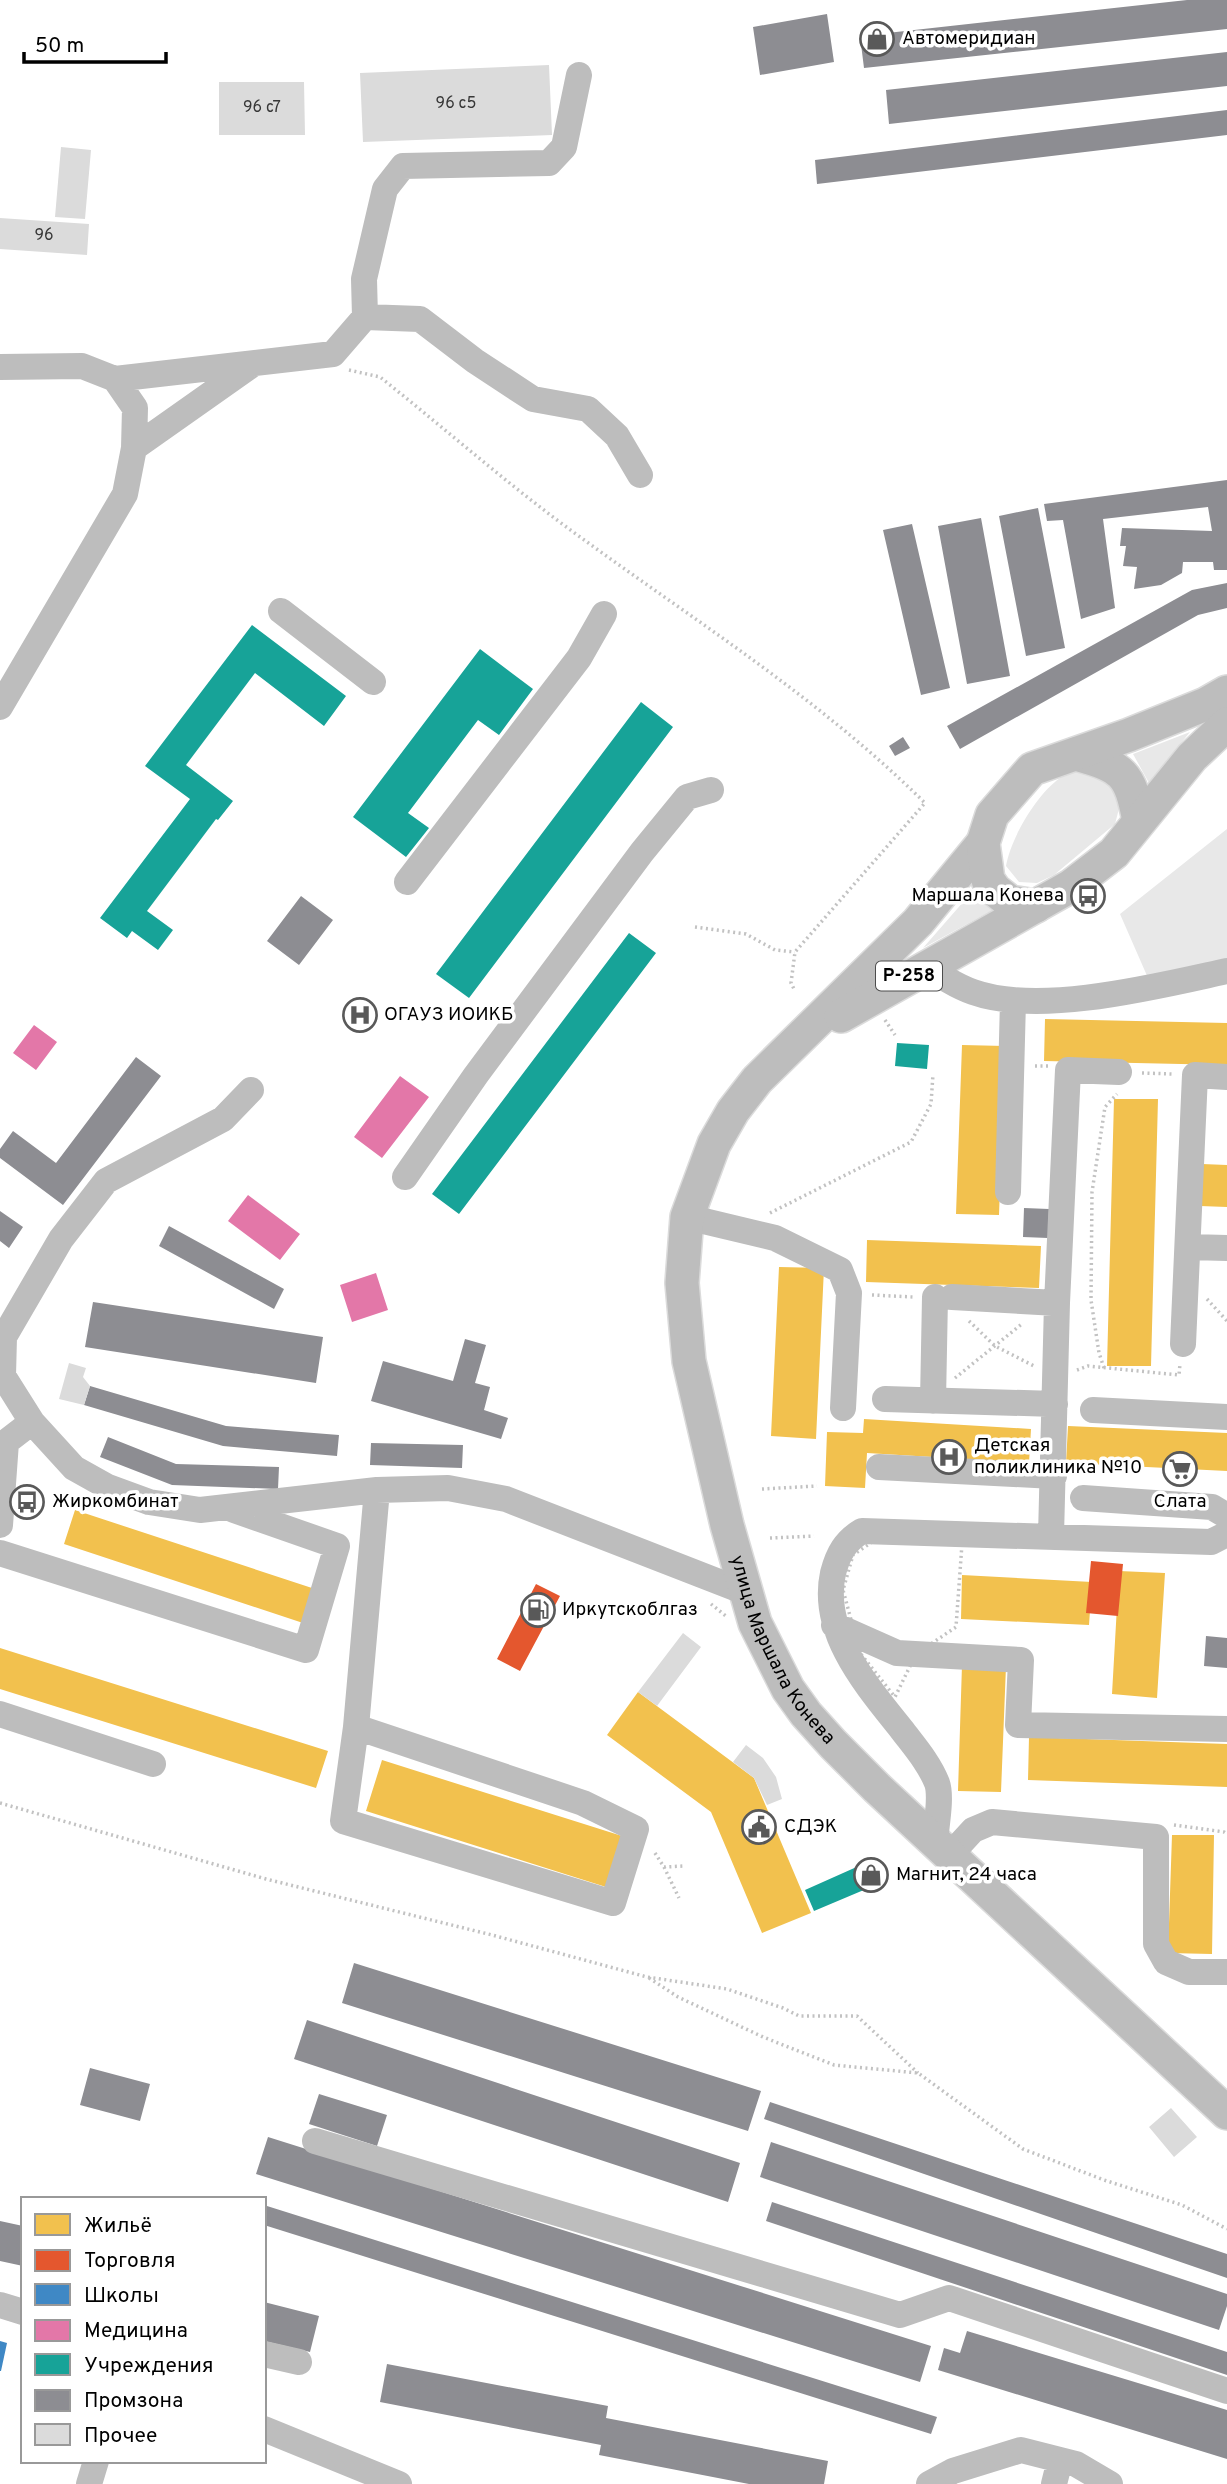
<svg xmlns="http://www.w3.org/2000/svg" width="1227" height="2484" viewBox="0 0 1227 2484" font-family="Overpass,sans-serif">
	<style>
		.green { fill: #e8e8e8 }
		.homes { fill: #f2c14e }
		.shops { fill: #e4572e }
		.schools { fill: #3f88c5 }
		.health { fill: #e377a8 }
		.public { fill: #17a398 }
		.industry { fill: #8d8d92 }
		.building { fill: #dbdbdb }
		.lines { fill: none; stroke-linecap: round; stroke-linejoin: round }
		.major-casing { stroke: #dbdbdb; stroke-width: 36 }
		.path { stroke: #c2c2c2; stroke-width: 3.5; stroke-dasharray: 2 3.5; stroke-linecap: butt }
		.minor { stroke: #bdbdbd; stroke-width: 26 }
		.major { stroke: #bdbdbd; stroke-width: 33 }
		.labels { text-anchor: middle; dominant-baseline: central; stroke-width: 7; stroke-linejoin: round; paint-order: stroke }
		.number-label { font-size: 16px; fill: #373737 }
		.shield { fill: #fff; stroke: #4c4c4c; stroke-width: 2 }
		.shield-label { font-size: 18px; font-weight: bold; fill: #000 }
		.poi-label { font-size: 19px; fill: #000; stroke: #fff; text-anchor: start }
		.street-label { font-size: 19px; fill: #000; stroke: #fff }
	</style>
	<rect width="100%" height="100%" fill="#fff"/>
	<!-- green -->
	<path class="green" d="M1190,732L1149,783L1133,754Z
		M1086,769L1100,774L1121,801L1115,824L1054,875L1037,883L1019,882L1006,866C1011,838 1036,795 1060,778C1067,773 1078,771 1086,769Z
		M1227,829V960L1148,978L1120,914Z
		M978,885L1000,906L923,948Z"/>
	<!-- homes -->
	<path class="homes" d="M1045,1019L1227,1023V1065L1044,1061Z
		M962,1045L1005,1046L999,1215L956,1214Z
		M1114,1099H1158L1151,1366H1107Z
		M1202,1164L1227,1165V1207L1200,1206Z
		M867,1240L1041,1246L1039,1288L866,1282Z
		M779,1267L824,1268L816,1439L771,1436Z
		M864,1419L1031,1429L1029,1463L867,1453L865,1488L825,1486L827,1432L863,1433Z
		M1068,1426L1227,1433V1471L1066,1463Z
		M75,1510L315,1589L303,1623L64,1544Z
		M1119,1571L1165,1573L1157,1698L1112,1694Z
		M962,1575L1092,1582L1089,1625L961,1619Z
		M0,1648L328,1751L316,1788L0,1689Z
		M962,1665L1006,1666L1001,1792L958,1791Z
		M638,1692L754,1778L811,1913L762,1933L711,1812L607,1735Z
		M1029,1737L1227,1744V1787L1028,1780Z
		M382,1760L622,1836L606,1887L366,1811Z
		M1172,1835H1214L1212,1954L1168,1953Z"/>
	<!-- shops -->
	<path class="shops" d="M1091,1561L1123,1564L1118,1616L1086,1613Z
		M536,1584L560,1596L520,1671L497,1659Z"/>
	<!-- schools -->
	<path class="schools" d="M0,2341L7,2343L1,2371H0Z"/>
	<!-- health -->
	<path class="health" d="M34,1025L57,1042L36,1070L13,1053Z
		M400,1076L429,1097L382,1158L354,1137Z
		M248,1195L300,1234L280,1260L228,1221Z
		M376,1273L388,1310L352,1322L340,1285Z"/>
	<!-- public -->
	<path class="public" d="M252,625L346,696L324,726L255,673L186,765L233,801L218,820L216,819L147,911L173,930L158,950L132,931L127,938L100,918L190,799L145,766Z
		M480,649L533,689L499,735L478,720L408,813L429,828L406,857L353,817Z
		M641,702L673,727L469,998L436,974Z
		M629,933L656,953L459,1214L432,1194Z
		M897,1043L929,1045L927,1069L895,1066Z
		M870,1861L878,1884L814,1911L805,1890Z"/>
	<!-- industry -->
	<path class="industry" d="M1187,0H1227V29L864,68L860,36Z
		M827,14L834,62L760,75L753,27Z
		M1227,52V86L889,124L886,90Z
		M1227,110V135L817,184L815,160Z
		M1227,480V570H1214L1213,562H1183L1182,573L1161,585L1134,589L1137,567L1123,566L1126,546H1120L1122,528L1212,531L1208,507L1103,519L1115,608L1081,619L1063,520L1047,521L1044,504Z
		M1038,508L1065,648L1026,656L999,516Z
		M981,518L1010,676L967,684L938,526Z
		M912,524L950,688L921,695L883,530Z
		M1227,583V608L1198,615L960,749L947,726L1192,590Z
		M903,737L910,748L895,756L889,746Z
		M301,896L333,920L299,965L267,941Z
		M136,1057L161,1076L63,1205L0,1158V1149L13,1131L56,1163Z
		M1024,1208L1049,1209L1048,1238L1023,1237Z
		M0,1211L23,1227L9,1248L0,1241Z
		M169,1226L284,1289L274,1309L159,1246Z
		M93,1302L323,1337L316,1383L85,1347Z
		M465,1339L486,1345L475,1383L490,1387L484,1410L508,1418L501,1439L371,1401L383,1361L453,1381Z
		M90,1386L226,1426L339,1435L337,1456L223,1446L84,1405Z
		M108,1437L176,1464L279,1467L278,1489L172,1485L100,1457Z
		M371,1443L463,1445L462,1468L370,1465Z
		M1206,1636L1227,1638V1668L1204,1666Z
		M354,1963L761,2091L748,2131L342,2003Z
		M307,2020L740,2163L728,2202L294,2059Z
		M90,2068L150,2084L140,2121L80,2105Z
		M319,2094L387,2115L377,2146L309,2124Z
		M770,2102L1227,2254V2278L764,2119Z
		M268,2137L931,2346L920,2382L256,2174Z
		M771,2142L1227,2294V2306L1219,2330L760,2177Z
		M772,2202L1227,2352V2375L766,2221Z
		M267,2206L937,2417L931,2434L264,2225Z
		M0,2221L23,2226V2266L0,2261Z
		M264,2302L319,2316L310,2352L264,2341Z
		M967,2331L1227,2410V2459L938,2370L944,2348L960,2353Z
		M387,2364L608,2406L606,2418L828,2461L824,2484H749L599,2455L601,2445L380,2402Z"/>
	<!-- building -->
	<path class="building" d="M549,65L552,135L363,142L360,73Z
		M219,82H304L305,135H219Z
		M61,147L91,150L85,219L55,217Z
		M0,218L89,224L87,255L0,249Z
		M69,1363L86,1368L83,1377L90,1386L84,1405L59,1399Z
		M683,1633L701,1647L657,1706L638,1692Z
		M746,1745L763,1758L776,1777L782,1799L767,1805L754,1778L733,1762Z
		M1171,2108L1197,2137L1174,2157L1149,2127Z"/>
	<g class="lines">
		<!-- major casing -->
		<g class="major-casing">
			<g id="major">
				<path d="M1076,754C1123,767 1130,773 1139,821"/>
				<path id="s1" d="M983,843L918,922L757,1080L733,1111L714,1144L687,1217L682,1283L689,1361L727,1525L755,1623L788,1689L806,1714L833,1744L877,1788L1227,2113"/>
				<path d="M1036,906L1010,902L995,890L988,880L983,843L992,815L1032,769L1129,735L1206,704L1227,692"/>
				<path d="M841,1016L1071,886L1114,853L1192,757L1227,724"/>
			</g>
		</g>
		<!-- path -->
		<path class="path" d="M349,370L380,377C439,424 496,474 557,520C682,613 814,693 925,803L795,952L791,983L794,989
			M695,927L746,934L775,950L795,952
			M885,1020L895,1035
			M1035,1066H1048
			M1142,1073L1172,1074
			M770,1213L911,1142L931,1104L933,1074
			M872,1295L913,1297
			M1207,1299L1227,1321
			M969,1321L995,1346L1034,1366
			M1104,1368L1099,1353L1091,1300L1092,1192L1105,1107L1117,1094
			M1077,1370L1088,1366L1179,1375L1180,1364
			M955,1378L1023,1323
			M762,1489L817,1486
			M770,1538L814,1536
			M875,1540L962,1544L956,1627L916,1654L895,1697L860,1653L843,1590L853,1555Z
			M711,1604L727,1617
			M0,1803L266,1879L492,1935L647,1977L727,1989L783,2008L799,2016H857L918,2073
			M1174,1825L1224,1832L1227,1834
			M655,1853L664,1867L684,1866
			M664,1867L679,1898
			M649,1978L678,1997L763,2037L834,2065L918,2073L1023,2149L1104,2180L1182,2205L1227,2229"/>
		<!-- minor -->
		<path class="minor" d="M365,317L420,319L475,361L533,399L588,409L617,436L640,475
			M0,367L82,366L115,379L135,408L134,448L125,494L0,707
			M115,379L333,354L365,317L364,279L385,189L403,166L549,163L564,147L579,75
			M134,448L253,364
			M281,611L373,682
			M407,882L579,658L604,614
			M926,966C941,976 956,986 973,992C1040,1016 1158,986 1227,971
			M251,1090L223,1119L106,1181L61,1239L4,1337L3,1376L32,1422L74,1468L108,1487L149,1502L200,1510L377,1490L448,1488L506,1499L745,1592
			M405,1177L476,1075L642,852L687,797L711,790
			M1008,1192L1013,1001
			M687,1217L775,1238L840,1270L849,1293L843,1408
			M1189,1247L1227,1248
			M952,1297L1057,1303
			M1183,1344L1195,1075L1227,1077
			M885,1399L1055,1404
			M933,1401L935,1297
			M1093,1410L1227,1417
			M879,1467L1054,1476
			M1083,1498L1212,1507L1227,1516
			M0,1525L6,1442L32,1422
			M1051,1536L1057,1303L1068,1070L1119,1072
			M0,1553L306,1650L337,1546L234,1510
			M834,1625L897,1653L1021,1660L1018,1725L1227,1729
			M0,1714L153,1764
			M356,1727L583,1803L636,1829L613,1903L343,1821L356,1727L377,1490
			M935,1842C936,1827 942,1797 937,1783C929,1763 915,1747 902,1730C867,1686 820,1633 833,1573C838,1554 845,1541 862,1531L1211,1542L1227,1534
			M950,1855L973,1830L992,1822L1156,1837V1944L1166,1962L1189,1972H1227
			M315,2141L900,2315L949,2298L1227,2391
			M0,2305L23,2312
			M264,2354L299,2362
			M264,2429L399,2484
			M89,2484L96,2461
			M929,2484L953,2471L1021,2450L1076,2464L1110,2484
			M1054,2484L1060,2460"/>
		<!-- major -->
		<use href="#major" class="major"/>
	</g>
	<!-- icons -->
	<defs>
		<g id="shop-ring" transform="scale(1.75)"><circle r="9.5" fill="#fff" stroke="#595959" stroke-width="1.5"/><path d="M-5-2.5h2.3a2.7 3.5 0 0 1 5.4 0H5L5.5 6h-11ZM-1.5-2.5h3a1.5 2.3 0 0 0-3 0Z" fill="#595959"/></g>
		<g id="bus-ring" transform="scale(1.75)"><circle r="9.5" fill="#fff" stroke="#595959" stroke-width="1.5"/><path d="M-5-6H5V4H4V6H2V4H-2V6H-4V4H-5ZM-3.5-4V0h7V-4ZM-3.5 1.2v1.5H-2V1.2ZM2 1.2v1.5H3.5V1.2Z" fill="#595959"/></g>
		<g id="hospital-ring" transform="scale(1.75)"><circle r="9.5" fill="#fff" stroke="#595959" stroke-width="1.5"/><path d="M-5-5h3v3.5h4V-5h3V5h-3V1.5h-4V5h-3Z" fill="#595959"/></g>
		<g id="supermarket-ring" transform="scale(1.75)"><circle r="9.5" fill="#fff" stroke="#595959" stroke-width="1.5"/><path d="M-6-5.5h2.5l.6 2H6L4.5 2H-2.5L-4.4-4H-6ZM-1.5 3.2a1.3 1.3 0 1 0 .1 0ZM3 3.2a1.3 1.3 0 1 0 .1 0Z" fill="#595959"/></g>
		<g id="fuel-ring" transform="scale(1.75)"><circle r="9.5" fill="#fff" stroke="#595959" stroke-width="1.5"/><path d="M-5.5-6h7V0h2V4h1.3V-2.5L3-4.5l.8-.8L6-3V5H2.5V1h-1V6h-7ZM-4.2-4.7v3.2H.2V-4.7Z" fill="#595959"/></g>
		<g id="civic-ring" transform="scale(1.75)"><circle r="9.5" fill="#fff" stroke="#595959" stroke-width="1.5"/><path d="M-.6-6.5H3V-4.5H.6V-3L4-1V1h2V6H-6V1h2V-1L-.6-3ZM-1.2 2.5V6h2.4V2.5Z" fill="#595959"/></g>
	</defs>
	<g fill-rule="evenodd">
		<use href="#shop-ring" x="877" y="39"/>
		<use href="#bus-ring" x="1088" y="896"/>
		<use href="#hospital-ring" x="360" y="1015"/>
		<use href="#hospital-ring" x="949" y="1457"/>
		<use href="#supermarket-ring" x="1180" y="1469"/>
		<use href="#bus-ring" x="27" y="1502"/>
		<use href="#fuel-ring" x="538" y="1610"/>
		<use href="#civic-ring" x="759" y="1827"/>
		<use href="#shop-ring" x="871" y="1875"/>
	</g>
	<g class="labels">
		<!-- number labels -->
		<g class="number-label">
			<text x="456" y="104">96 с5</text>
			<text x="262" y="108">96 с7</text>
			<text x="44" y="236">96</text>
		</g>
		<!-- shield labels -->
		<rect class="shield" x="876" y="961.5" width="66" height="29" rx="5"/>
		<g class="shield-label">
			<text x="909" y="976">Р-258</text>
		</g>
		<!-- poi labels -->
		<g class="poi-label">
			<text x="902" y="39">Автомеридиан</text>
			<text x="1064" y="896" text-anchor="end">Маршала Конева</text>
			<text x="384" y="1015">ОГАУЗ ИОИКБ</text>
			<text x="974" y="1446">Детская<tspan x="974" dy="22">поликлиника №10</tspan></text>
			<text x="52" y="1502">Жиркомбинат</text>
			<text x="1180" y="1502" text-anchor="middle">Слата</text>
			<text x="562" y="1610">Иркутскоблгаз</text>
			<text x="784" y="1827">СДЭК</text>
			<text x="896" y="1875">Магнит, 24 часа</text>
		</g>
		<!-- street labels -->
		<g class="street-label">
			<text stroke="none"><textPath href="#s1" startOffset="934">улица Маршала Конева</textPath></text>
		</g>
	</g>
	<!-- legend -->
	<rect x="21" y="2197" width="245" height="266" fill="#ffffff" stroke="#999999" stroke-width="2"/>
	<rect x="35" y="2214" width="35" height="21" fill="#f2c14e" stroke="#999999" stroke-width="2"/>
	<text x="84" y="2232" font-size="21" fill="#000000">Жильё</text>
	<rect x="35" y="2250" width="35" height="21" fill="#e4572e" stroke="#999999" stroke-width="2"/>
	<text x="84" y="2267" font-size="21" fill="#000000">Торговля</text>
	<rect x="35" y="2284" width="35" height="21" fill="#3f88c5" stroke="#999999" stroke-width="2"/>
	<text x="84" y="2302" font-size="21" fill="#000000">Школы</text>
	<rect x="35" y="2320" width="35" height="21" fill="#e377a8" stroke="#999999" stroke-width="2"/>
	<text x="84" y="2337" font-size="21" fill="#000000">Медицина</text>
	<rect x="35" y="2354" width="35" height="21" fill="#17a398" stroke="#999999" stroke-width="2"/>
	<text x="84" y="2372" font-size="21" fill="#000000">Учреждения</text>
	<rect x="35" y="2390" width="35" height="21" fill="#8d8d92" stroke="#999999" stroke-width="2"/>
	<text x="84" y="2407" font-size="21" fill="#000000">Промзона</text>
	<rect x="35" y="2424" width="35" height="21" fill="#dbdbdb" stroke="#999999" stroke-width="2"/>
	<text x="84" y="2442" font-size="21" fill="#000000">Прочее</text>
	<!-- scale -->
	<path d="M24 52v10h142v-10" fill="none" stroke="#000000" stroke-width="3.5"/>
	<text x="35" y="52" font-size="21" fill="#000000" stroke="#ffffff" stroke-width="5" paint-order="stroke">50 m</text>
</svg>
